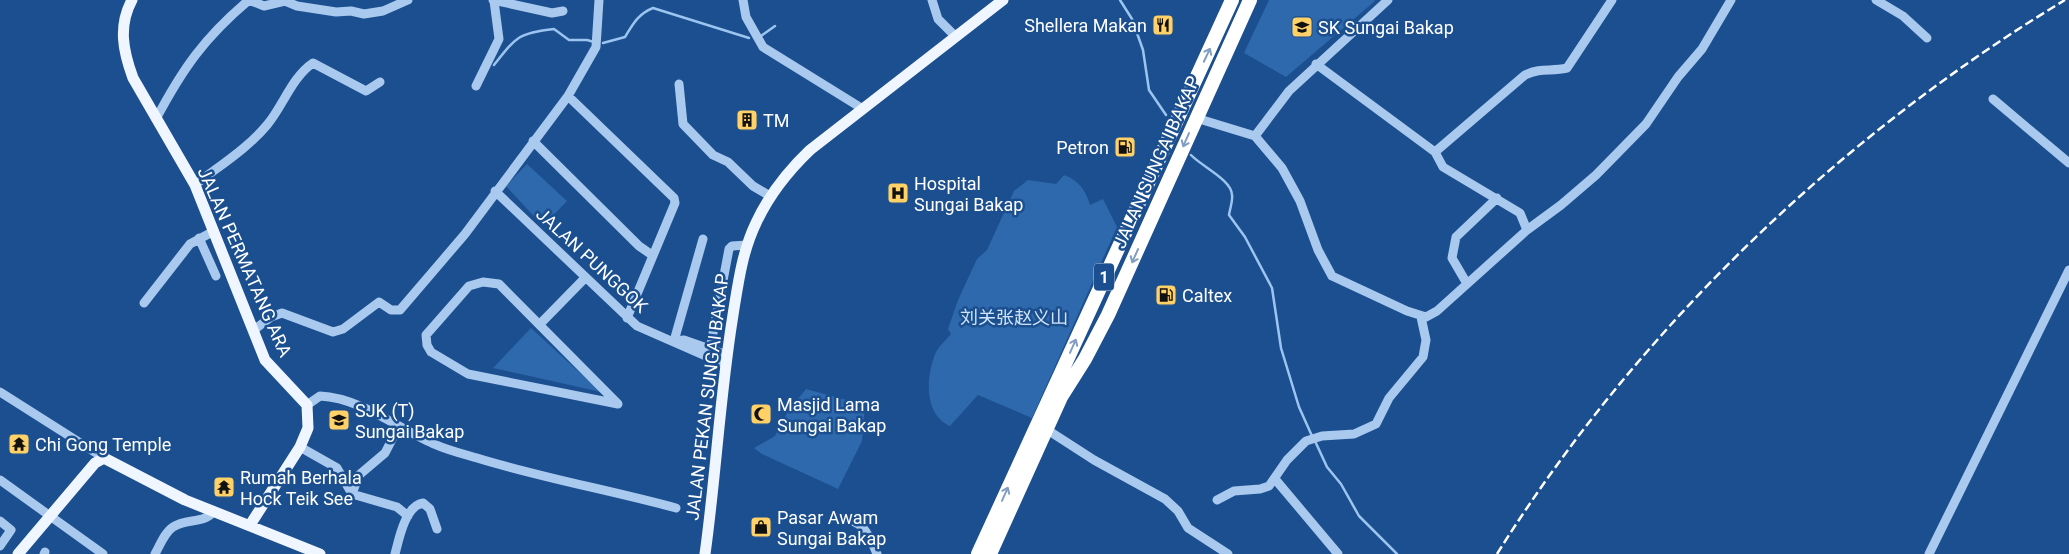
<svg xmlns="http://www.w3.org/2000/svg" width="2069" height="554" viewBox="0 0 2069 554" font-family="Roboto,'Noto Sans SC',sans-serif">
	<style>
		.green { fill: #2e69ad }
		.lines { fill: none; stroke-linecap: round; stroke-linejoin: round }
		.stream { stroke: #9cc4f0; stroke-width: 2.5 }
		.minor { stroke: #a9c9ee; stroke-width: 9 }
		.major { stroke: #f0f6ff; stroke-width: 11 }
		.highway { stroke: #fff; stroke-width: 14 }
		.rail { stroke: #fff; stroke-width: 2.5; stroke-dasharray: 9 4; stroke-linecap: butt }
		.oneway { stroke: #829ec1 }
		.labels { text-anchor: middle; dominant-baseline: central; stroke-width: 5; stroke-linejoin: round; paint-order: stroke }
		.shield { fill: #1b4f8f; stroke: #bbcadd; stroke-width: 1 }
		.shield-label { font-size: 16px; font-weight: bold; fill: #fff }
		.poi-label { font-size: 18px; fill: #fff; stroke: #1b4f8f; text-anchor: start }
		.street-label { font-size: 18px; fill: #fff; stroke: #1b4f8f }
		.park-label { font-size: 18px; fill: #cfe3fa; stroke: #1b4f8f }
	</style>
	<rect width="100%" height="100%" fill="#1b4f8f"/>
	<!-- green -->
	<path class="green" d="M1269,0H1374L1375,1L1286,77L1244,53Z
		M527,164L567,201L543,226L506,186Z
		M1064,175C1079,181 1085,189 1090,205L1103,199L1117,227L1032,418L978,395L950,426C923,414 926,375 936,352C940,345 946,340 951,334L948,329L958,300L977,259L987,250L1014,191L1028,180L1056,184Z
		M531,328L601,392L493,368Z
		M806,389L865,405L862,441L838,489L762,454L754,448L775,436L787,413Z"/>
	<g class="lines">
		<!-- stream -->
		<path class="stream" d="M1120,0L1132,19L1143,50L1149,90L1166,115
			M761,36L775,26
			M603,43L625,37C633,24 638,14 653,8L749,38
			M494,65C516,37 518,33 554,29L569,40H587L594,42
			M1191,155C1201,166 1232,180 1232,195C1233,201 1230,208 1229,215L1245,237L1272,288L1281,348L1299,407L1312,436
			M1315,441L1327,467L1341,484L1359,516L1397,554"/>
		<!-- minor -->
		<path class="minor" d="M493,0L552,13L563,11
			M743,0L746,17L763,47L863,109
			M932,0L938,19L956,37
			M1876,0L1903,16L1927,38
			M1316,64L1435,152
			M679,84L683,124L713,155L728,162L753,186L770,196
			M476,86L499,39L494,1
			M568,96L596,47L599,0
			M1993,99L2069,163
			M1196,118L1255,136L1282,168L1300,201L1318,250L1332,276L1407,311L1426,317L1437,311L1527,230L1561,205L1596,175L1646,124L1678,77L1702,49L1731,0
			M156,119C183,68 205,37 249,0L264,6L285,1L297,6L336,12L351,11L364,14L383,11L408,0
			M1255,136L1289,91L1388,0
			M533,141L639,246L652,255
			M195,185C219,166 247,149 267,125C283,106 292,77 313,63L366,91L380,82
			M495,191L637,326L726,365
			M1527,230L1520,213L1443,167L1435,152L1525,75C1542,67 1550,72 1567,68L1612,0
			M199,238L216,276
			M483,282L499,284L618,404L468,374L431,352L427,345L426,335L469,286Z
			M1466,282L1452,258L1456,237L1497,198
			M144,303L190,244L214,231
			M540,324L585,278
			M254,330L271,317L282,313L333,332L343,329L379,302L391,310H400L465,234L568,96L674,198L675,203L627,318
			M674,341L703,239
			M675,341L684,340L727,355
			M710,349L729,249L732,246L747,245
			M0,392L104,458
			M307,405L320,396C361,398 397,428 434,444C447,450 463,454 477,458C542,478 610,490 676,508
			M1046,429L1094,460L1165,499L1178,511L1188,528L1228,554
			M300,447L337,468L352,494L397,507L408,516
			M1275,479L1338,554
			M0,480L103,554
			M352,494L359,475L385,453L399,426
			M1217,500L1234,491L1260,489L1269,486L1287,460L1306,441L1322,436L1354,434L1376,424L1389,398L1423,357L1426,340L1421,317
			M839,520C863,518 869,535 877,554
			M0,521L11,530L0,546
			M44,554L45,552
			M155,554C160,545 165,532 173,527C186,518 205,524 214,511
			M395,554C399,539 405,506 423,503L430,509L437,529
			M1929,554L2069,270"/>
		<!-- major -->
		<path class="major" d="M132,0C118,26 123,51 133,78L195,185L265,360L307,405L308,428L300,447L250,525
			M18,554L95,463L104,458L185,500L320,554
			M705,554C716,475 720,394 733,315C738,284 742,252 756,223C769,195 788,171 810,150L1003,0"/>
		<!-- highway -->
		<path class="highway" d="M978,554L1232,0
			M990,554L1061,397L1085,359L1108,315L1250,0"/>
		<!-- rail -->
		<path class="rail" d="M1497,554C1637,330 1839,136 2065,0"/>
	</g>
	<!-- one-way arrows -->
	<defs><path id="oneway-shaft" d="M-6 0H5M1.5-3L5.5 0L1.5 3" fill="none" stroke-width="1.6" stroke-linecap="round" stroke-linejoin="round" transform="scale(1.25)"/></defs>
	<g class="oneway">
		<use href="#oneway-shaft" transform="translate(1207 55) rotate(-65)"/>
		<use href="#oneway-shaft" transform="translate(1186 140) rotate(114)"/>
		<use href="#oneway-shaft" transform="translate(1135 256) rotate(114)"/>
		<use href="#oneway-shaft" transform="translate(1073 346) rotate(-66)"/>
		<use href="#oneway-shaft" transform="translate(1005 494) rotate(-66)"/>
	</g>
	<!-- icons -->
	<defs>
		<g id="restaurant-square" transform="scale(1.125)"><rect x="-9" y="-9" width="18" height="18" rx="4" fill="#ffd166" stroke="#1b4f8f"/><path d="M-5-6h1v4h1v-4h1v4h1v-4h1v5L-1.5 .5V6h-2V.5L-5-1ZM5-6V6H3V1.5H1.5Q1.5-4 5-6Z" fill="#111"/></g>
		<g id="school-square" transform="scale(1.125)"><rect x="-9" y="-9" width="18" height="18" rx="4" fill="#ffd166" stroke="#1b4f8f"/><path d="M0-5L7-2L0 1L-7-2ZM-4 1L0 2.5L4 1V4Q0 6-4 4Z" fill="#111"/></g>
		<g id="building-square" transform="scale(1.125)"><rect x="-9" y="-9" width="18" height="18" rx="4" fill="#ffd166" stroke="#1b4f8f"/><path d="M-4-6H4V6H1V3H-1V6H-4ZM-2.5-4.3h1.7v1.8h-1.7ZM.8-4.3h1.7v1.8H.8ZM-2.5-1h1.7V.8h-1.7ZM.8-1h1.7V.8H.8Z" fill="#111"/></g>
		<g id="fuel-square" transform="scale(1.125)"><rect x="-9" y="-9" width="18" height="18" rx="4" fill="#ffd166" stroke="#1b4f8f"/><path d="M-5.5-6h7V0h2V4h1.3V-2.5L3-4.5l.8-.8L6-3V5H2.5V1h-1V6h-7ZM-4.2-4.7v3.2H.2V-4.7Z" fill="#111"/></g>
		<g id="hospital-square" transform="scale(1.125)"><rect x="-9" y="-9" width="18" height="18" rx="4" fill="#ffd166" stroke="#1b4f8f"/><path d="M-5-5h3v3.5h4V-5h3V5h-3V1.5h-4V5h-3Z" fill="#111"/></g>
		<g id="mosque-square" transform="scale(1.125)"><rect x="-9" y="-9" width="18" height="18" rx="4" fill="#ffd166" stroke="#1b4f8f"/><path d="M3.5-4.9A6 6 0 1 0 3.5 4.9A5 5 0 1 1 3.5-4.9Z" fill="#111"/></g>
		<g id="temple-square" transform="scale(1.125)"><rect x="-9" y="-9" width="18" height="18" rx="4" fill="#ffd166" stroke="#1b4f8f"/><path d="M0-6L5-2H3V0L6.5 2.5H4V6H1.5V3h-3V6H-4V2.5H-6.5L-3 0V-2H-5Z" fill="#111"/></g>
		<g id="shop-square" transform="scale(1.125)"><rect x="-9" y="-9" width="18" height="18" rx="4" fill="#ffd166" stroke="#1b4f8f"/><path d="M-5-2.5h2.3a2.7 3.5 0 0 1 5.4 0H5L5.5 6h-11ZM-1.5-2.5h3a1.5 2.3 0 0 0-3 0Z" fill="#111"/></g>
	</defs>
	<g fill-rule="evenodd">
		<use href="#restaurant-square" x="1163" y="25"/>
		<use href="#school-square" x="1302" y="27"/>
		<use href="#building-square" x="747" y="120"/>
		<use href="#fuel-square" x="1125" y="147"/>
		<use href="#hospital-square" x="898" y="193"/>
		<use href="#fuel-square" x="1166" y="295"/>
		<use href="#mosque-square" x="761" y="414"/>
		<use href="#school-square" x="339" y="420"/>
		<use href="#temple-square" x="19" y="444"/>
		<use href="#temple-square" x="224" y="487"/>
		<use href="#shop-square" x="761" y="527"/>
	</g>
	<g class="labels">
		<!-- shield labels -->
		<rect class="shield" x="1094" y="263.5" width="20" height="27" rx="4"/>
		<g class="shield-label">
			<text x="1104" y="277">1</text>
		</g>
		<!-- poi labels -->
		<g class="poi-label">
			<text x="1147" y="25" text-anchor="end">Shellera Makan</text>
			<text x="1318" y="27">SK Sungai Bakap</text>
			<text x="763" y="120">TM</text>
			<text x="1109" y="147" text-anchor="end">Petron</text>
			<text x="914" y="183">Hospital<tspan x="914" dy="21">Sungai Bakap</tspan></text>
			<text x="1182" y="295">Caltex</text>
			<text x="777" y="404">Masjid Lama<tspan x="777" dy="21">Sungai Bakap</tspan></text>
			<text x="355" y="410">SJK (T)<tspan x="355" dy="21">Sungai Bakap</tspan></text>
			<text x="35" y="444">Chi Gong Temple</text>
			<text x="240" y="477">Rumah Berhala<tspan x="240" dy="21">Hock Teik See</tspan></text>
			<text x="777" y="517">Pasar Awam<tspan x="777" dy="21">Sungai Bakap</tspan></text>
		</g>
		<!-- street labels -->
		<g class="street-label">
			<text transform="translate(1156 162) rotate(-66)">JALAN SUNGAI BAKAP</text>
			<text transform="translate(592 260) rotate(43)">JALAN PUNGGOK</text>
			<text transform="translate(245 262) rotate(66)">JALAN PERMATANG ARA</text>
			<text transform="translate(707 397) rotate(-83)">JALAN PEKAN SUNGAI BAKAP</text>
		</g>
		<!-- park labels -->
		<g class="park-label">
			<text x="1014" y="317">刘关张赵义山</text>
		</g>
	</g>
</svg>
